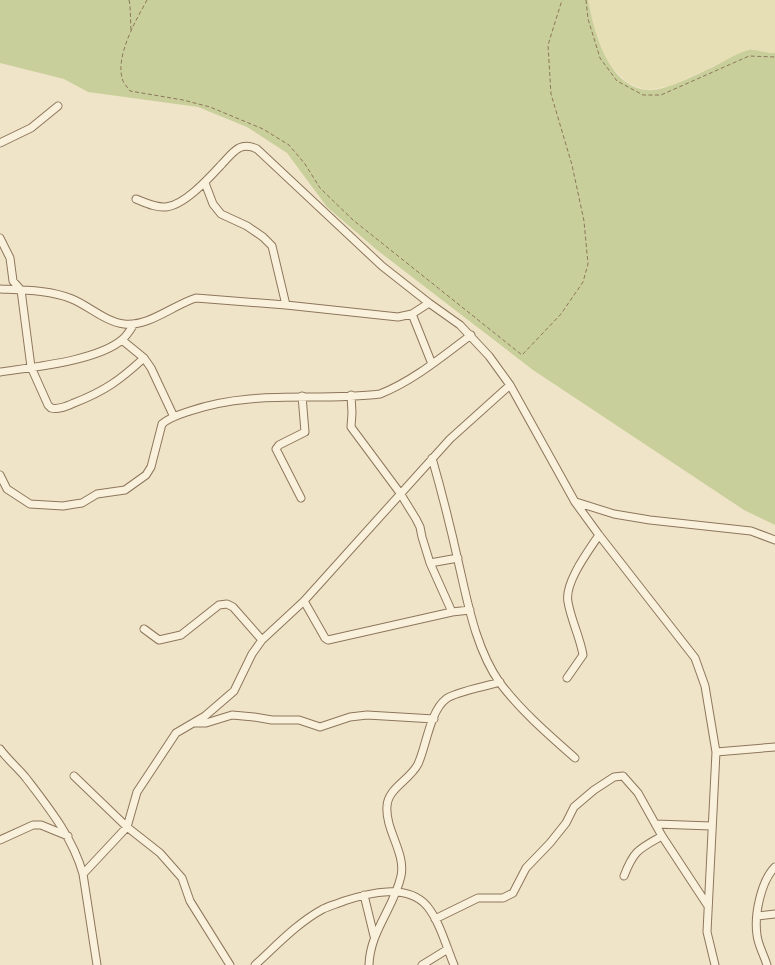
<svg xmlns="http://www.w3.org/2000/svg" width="775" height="965" viewBox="0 0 775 965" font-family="Bitter,serif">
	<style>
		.farmland { fill: #e6deb5 }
		.green { fill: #c9cf9b }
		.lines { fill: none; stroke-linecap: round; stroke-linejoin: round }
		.street-casing { stroke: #8d765c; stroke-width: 9 }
		.path { stroke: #8d765c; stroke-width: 1; stroke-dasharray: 4 2.5; stroke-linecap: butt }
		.street { stroke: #faf1dc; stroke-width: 7 }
	</style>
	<rect width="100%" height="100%" fill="#f0e4c8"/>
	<!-- farmland -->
	<path class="farmland" d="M588,0H775V53L767,54L749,50L670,86L646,90L628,83L610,66L595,33Z"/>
	<!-- green -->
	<path class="green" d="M0,0H588C594,31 607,85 646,90C664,92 695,75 711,68C720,64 739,52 749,50C756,49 767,54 775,53V525L744,510L533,370L377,250L327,207L287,153L247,127L198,107L88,92L64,79L0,63Z"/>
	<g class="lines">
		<!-- street casing -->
		<g class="street-casing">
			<path id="street" d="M0,143L31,128L58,106
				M205,183L213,204L221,214L247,226L263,237L272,246L286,305
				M136,199C146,203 156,208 166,207C185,205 209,178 222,164C227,159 232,152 239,148C245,145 251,146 257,149L382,266L429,303L460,325L489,356L510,385L575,502L599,535L695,658L705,686L716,752L707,932L715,965
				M0,238L10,258L13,281L21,290L31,367L48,405L51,408C59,410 67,406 74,403C105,391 120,380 144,358
				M0,289C23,290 51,290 72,299C89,306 106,322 124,324C149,327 173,305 196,298L286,305L398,317L412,314L429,303
				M412,314L432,364
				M122,340L144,358L151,368L174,417
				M0,372C33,367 98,361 123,339C127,335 131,329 134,324
				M351,395L352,413L351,427L400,493L416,519L420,527L422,537L430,563L452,612L470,610
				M432,458C442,493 451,529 459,565C468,604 476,649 500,683C521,711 549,735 575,758
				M0,475L7,489L30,504L63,506L75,504L82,503L97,494L125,490L146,475L151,467L162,424C170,417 181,414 190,411C254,389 316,402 380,394C413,381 443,356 471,335
				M301,498L276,449L279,445L305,432L302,396
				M576,502L614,514L650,520L751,531L775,540
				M430,563L458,558
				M304,601L325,638L328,640L452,612
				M144,629L159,640L181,635L219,605L227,604L233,607L262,640
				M567,678L583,655C580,637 571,620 568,602C564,583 589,550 599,535
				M193,723H206L232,715L254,717L272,720H299L320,727L350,717L367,715L434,719
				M0,749C8,760 18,768 26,778C49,808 73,838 83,874
				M716,752L775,747
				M74,776L127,827L160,853L182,878L190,901L230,965
				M656,824L711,826
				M0,840L33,825H41L68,836
				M624,876C634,850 639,849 662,836L708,906
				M364,895L374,936
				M758,916L775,914
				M435,919L478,898H503L513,893L526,868L550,843L566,823L574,807L594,790L614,777L623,776L638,793L662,836
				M97,965L83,874L127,827L137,792L176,733L205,716L234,691L252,654L262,640L304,601L450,439L510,385
				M255,965C276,946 297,923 323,909C329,906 337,904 344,901C369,893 407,883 427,906C440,922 446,946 454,965
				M369,965C370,931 394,908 401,876C406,853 385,830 387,806C388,788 410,780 418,764C426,747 430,711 446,699C454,692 488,686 500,682
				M422,965L448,949
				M767,965C764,955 758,945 757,935C754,915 761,881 775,867"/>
		</g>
		<!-- path -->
		<path class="path" d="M129,0L130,5L131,31
			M147,0C136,20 114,58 123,81C125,85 128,88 130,91L183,100L210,107L263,129L289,145L305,164L320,188L353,220L522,355L561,314L583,282L588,264L584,221L572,165L551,94L548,45L562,0
			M586,0L588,19L600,58L617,81L643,95H661L749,56L775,57"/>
		<!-- street -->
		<use href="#street" class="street"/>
	</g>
</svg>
